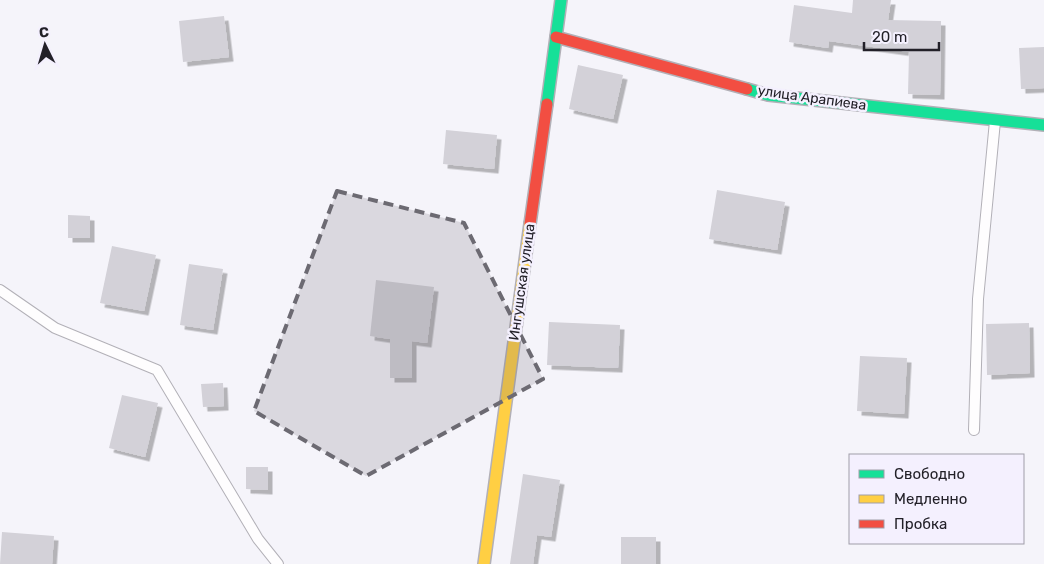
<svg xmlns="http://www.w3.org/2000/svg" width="1044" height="564" viewBox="0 0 1044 564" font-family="Rubik,sans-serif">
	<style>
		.building { fill: #d3d1d8; filter: url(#shadow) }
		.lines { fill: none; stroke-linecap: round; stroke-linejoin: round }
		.lane-casing { stroke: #b2b0b7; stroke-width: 12 }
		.fast-casing { stroke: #b2b0b7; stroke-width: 14 }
		.slow-casing { stroke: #b2b0b7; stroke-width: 14 }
		.jam-casing { stroke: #b2b0b7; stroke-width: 14 }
		.lane { stroke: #fefdfe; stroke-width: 10 }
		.fast { stroke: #16e098; stroke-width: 11 }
		.slow { stroke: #ffcf43; stroke-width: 11 }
		.jam { stroke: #f24e42; stroke-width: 11 }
		.marked { fill: #6c6a72; fill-opacity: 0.2; stroke: #6c6a72; stroke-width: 4; stroke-dasharray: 10 6; stroke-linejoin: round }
		.labels { text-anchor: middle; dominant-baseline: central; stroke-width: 5; stroke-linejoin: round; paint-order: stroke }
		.street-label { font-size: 14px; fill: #222028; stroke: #f4f0fe }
	</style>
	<defs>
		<filter id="shadow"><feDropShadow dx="4.5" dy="4.5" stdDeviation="0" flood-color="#0004"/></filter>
	</defs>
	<rect width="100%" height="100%" fill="#f5f4fa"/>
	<!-- building -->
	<path class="building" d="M853,0H891L888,20L941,21L940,95L908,94L909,52L829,41L828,48L789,42L794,5L852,13Z
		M224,16L229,57L183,62L179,21Z
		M1044,47V88L1021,89L1019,48Z
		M578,65L623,75L613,119L569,109Z
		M446,130L497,135L494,169L443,164Z
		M717,190L785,202L777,250L709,239Z
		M68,215L90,216V238H68Z
		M112,246L156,255L144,311L100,303Z
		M189,264L223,269L213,330L180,325Z
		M376,280L434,287L427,343L412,341V378H390V339L370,336Z
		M549,322L620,325L618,368L547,365Z
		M1029,323L1030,373L987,375L986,324Z
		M860,356L907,358L904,414L857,411Z
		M223,383L224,406L203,407L201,384Z
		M122,395L158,403L145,457L109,448Z
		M246,467H268V490L246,489Z
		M523,474L560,480L551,537L537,535L533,564H510Z
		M2,532L54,536L52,564H0Z
		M621,537H656V564H621Z"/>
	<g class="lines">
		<!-- lane casing -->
		<g class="lane-casing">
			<path id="lane" d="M0,290L55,328L157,370L258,539L278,564
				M974,430L978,299L995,121"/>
		</g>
		<!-- fast casing -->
		<g class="fast-casing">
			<path id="fast" d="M747,89L768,95L1044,125
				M547,104L561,0"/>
		</g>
		<!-- slow casing -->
		<g class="slow-casing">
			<path id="slow" d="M484,564L530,224"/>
		</g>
		<!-- jam casing -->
		<g class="jam-casing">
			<path id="jam" d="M556,37L747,89
				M530,224L547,104"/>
		</g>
		<!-- lane -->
		<use href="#lane" class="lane"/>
		<!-- fast -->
		<use href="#fast" class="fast"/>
		<!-- slow -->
		<use href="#slow" class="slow"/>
		<!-- jam -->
		<use href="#jam" class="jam"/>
	</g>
	<!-- marked area -->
	<path class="marked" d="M337,191L464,223L543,379L366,476L254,411Z"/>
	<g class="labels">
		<!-- street labels -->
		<g class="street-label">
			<text transform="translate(812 98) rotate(8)">улица Арапиева</text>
			<text transform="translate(522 282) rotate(-82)">Ингушская улица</text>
		</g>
	</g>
	<!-- legend -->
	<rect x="849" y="454" width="175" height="90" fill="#f4f0fe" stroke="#a09da8"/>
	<rect x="859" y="470" width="25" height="8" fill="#16e098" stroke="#a09da8"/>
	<text x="894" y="479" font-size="15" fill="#222028">Свободно</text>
	<rect x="859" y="495" width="25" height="8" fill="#ffcf43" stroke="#a09da8"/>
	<text x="894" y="504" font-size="15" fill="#222028">Медленно</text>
	<rect x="859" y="520" width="25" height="8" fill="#f24e42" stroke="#a09da8"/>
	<text x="894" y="529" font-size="15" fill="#222028">Пробка</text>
	<!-- north arrow -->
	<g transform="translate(45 45) rotate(355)" stroke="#f4f0fe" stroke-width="4" paint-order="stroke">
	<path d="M0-4L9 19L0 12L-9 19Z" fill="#222028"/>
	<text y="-8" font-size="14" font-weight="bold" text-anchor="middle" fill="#222028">С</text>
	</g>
	<!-- scale -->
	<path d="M864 42v8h75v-8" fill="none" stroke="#222028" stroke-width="2.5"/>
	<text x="872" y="42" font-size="15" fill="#222028" stroke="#f4f0fe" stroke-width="4" paint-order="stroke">20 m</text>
</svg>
